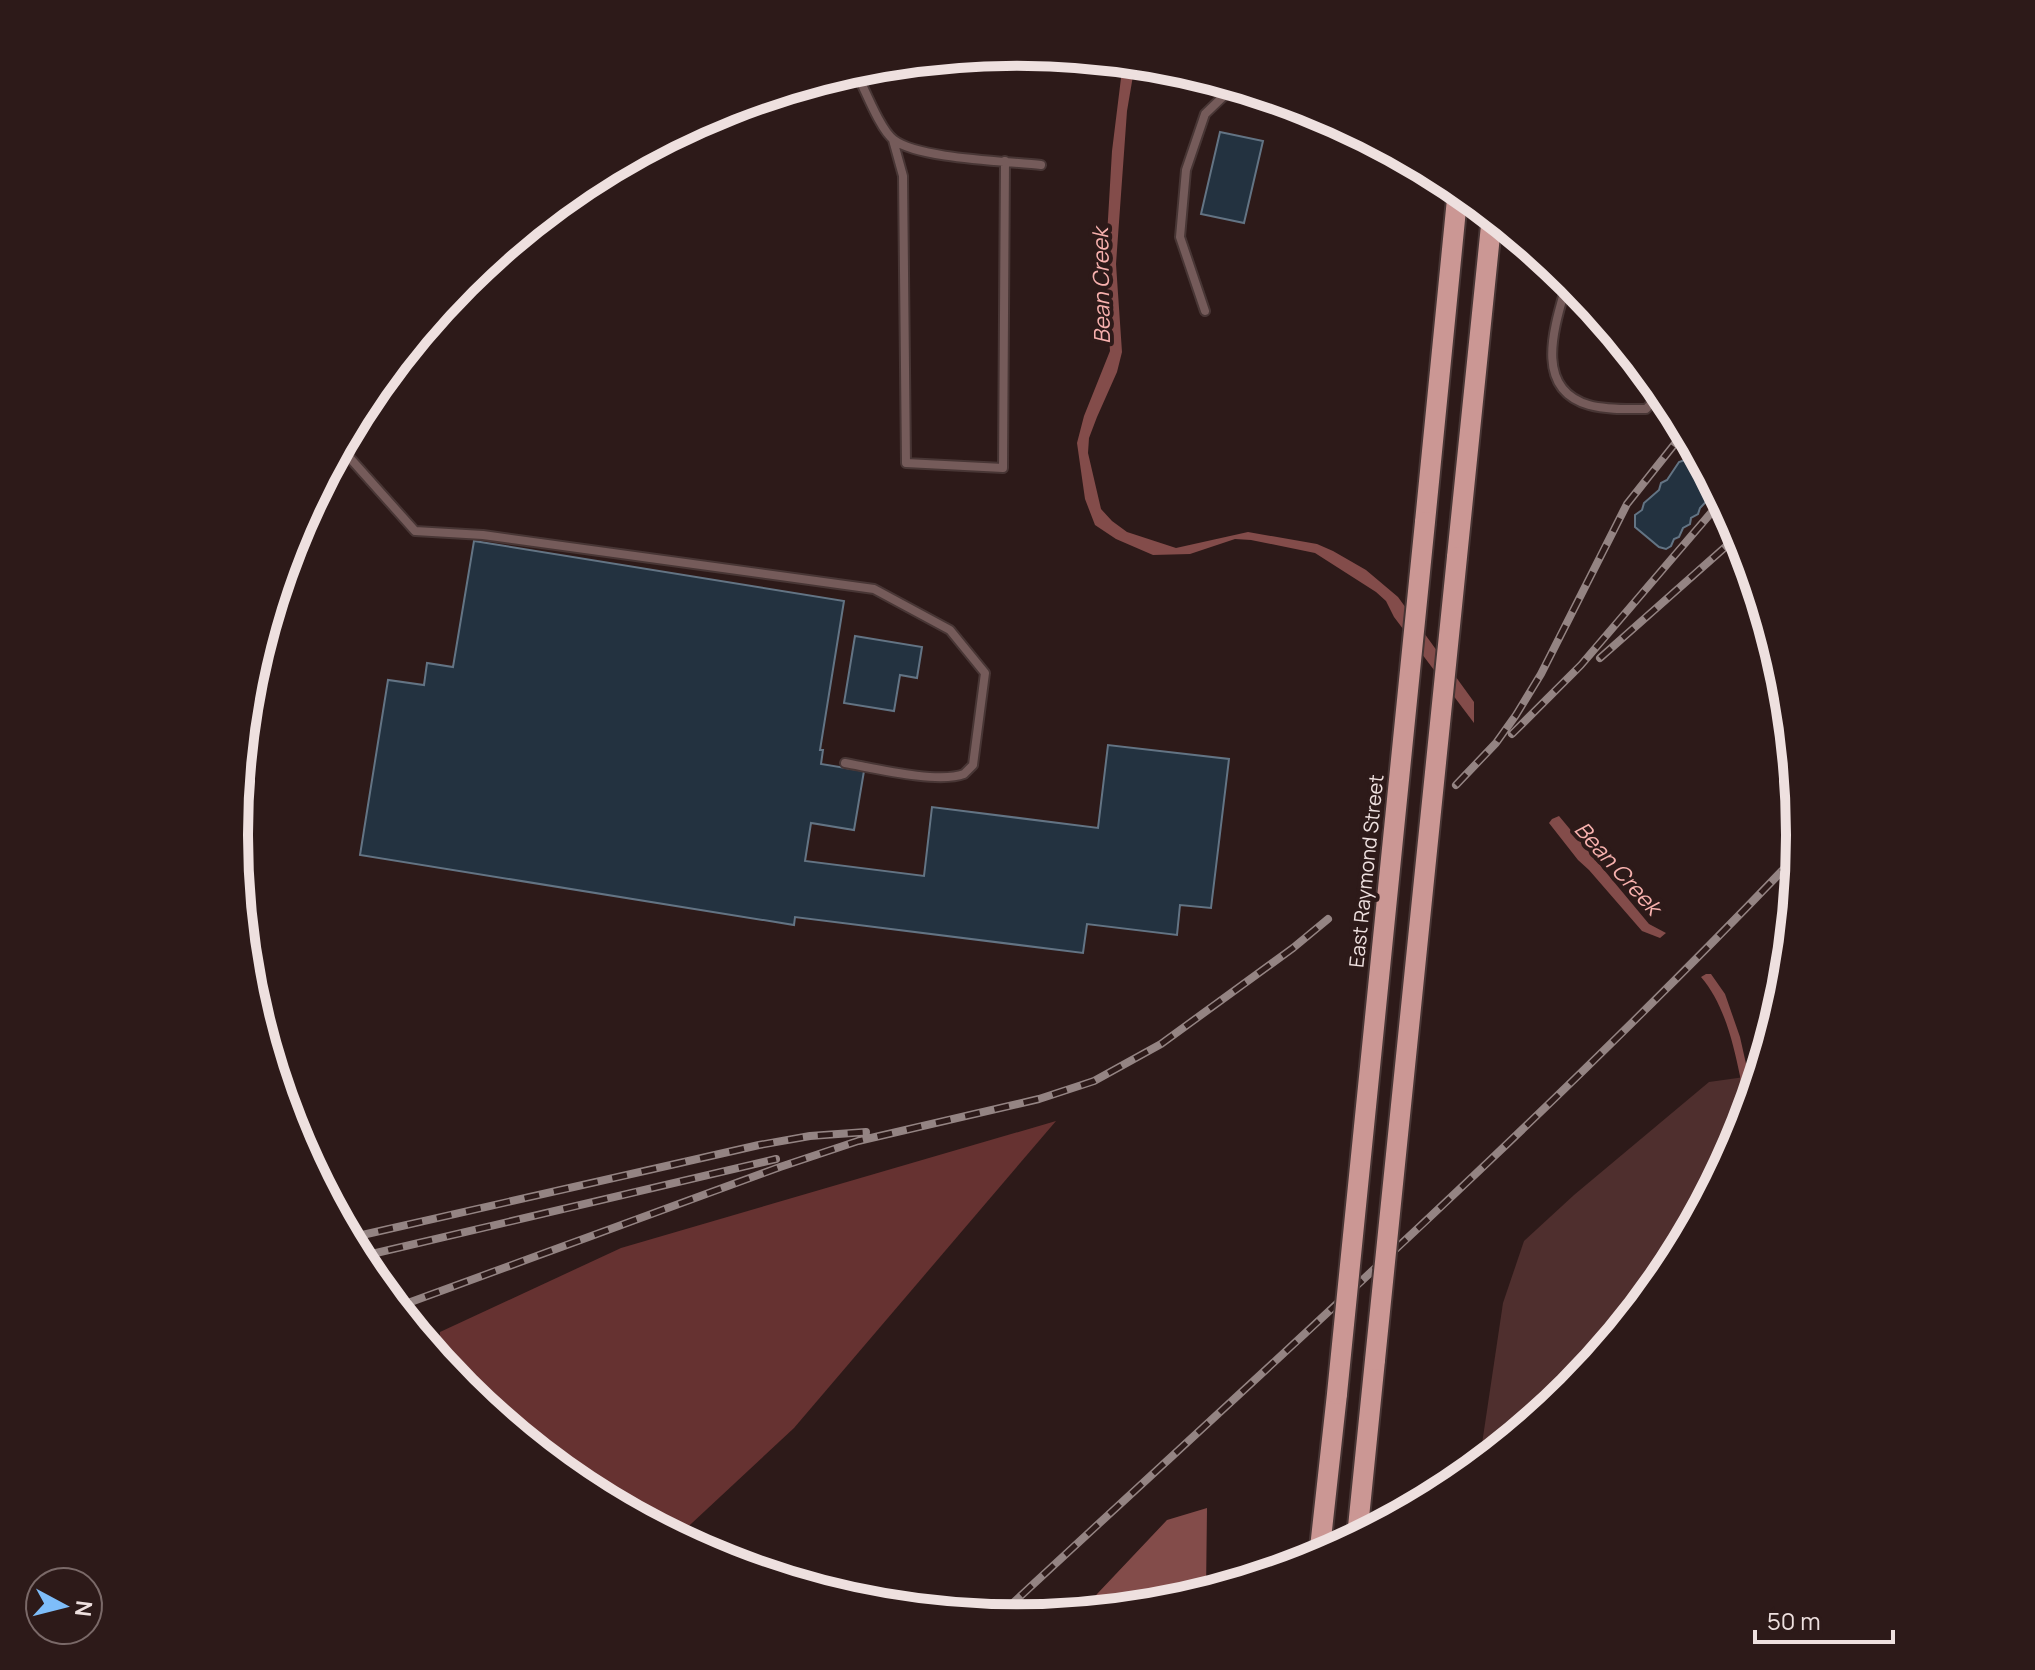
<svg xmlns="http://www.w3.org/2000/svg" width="2035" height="1670" viewBox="0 0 2035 1670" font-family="Manrope,sans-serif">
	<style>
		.green { fill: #4f2f2e }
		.forest { fill: #663231 }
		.water { fill: #834c4a }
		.building { fill: #233240; stroke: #637484; stroke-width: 2 }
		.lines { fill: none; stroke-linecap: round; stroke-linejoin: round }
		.lane-casing { stroke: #483635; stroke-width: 12 }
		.primary-casing { stroke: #483635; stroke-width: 24 }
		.lane { stroke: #755b5a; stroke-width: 8 }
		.primary { stroke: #cb9794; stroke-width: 20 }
		.rail-casing { stroke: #948483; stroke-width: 8 }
		.rail { stroke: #2d1a19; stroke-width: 5; stroke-dasharray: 15; stroke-linecap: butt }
		.primary-bridge-casing { stroke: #483635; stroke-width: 24; stroke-linecap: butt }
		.primary-bridge { stroke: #cb9794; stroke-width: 20 }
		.labels { text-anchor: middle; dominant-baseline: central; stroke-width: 8; stroke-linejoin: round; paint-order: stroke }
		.street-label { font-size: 20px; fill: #eee0df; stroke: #2d1a19 }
		.water-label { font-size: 22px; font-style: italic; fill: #f8b1ae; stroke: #2d1a19 }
		.rim { fill: none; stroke: #eee0df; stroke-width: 10 }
	</style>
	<rect width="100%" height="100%" fill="#2d1a19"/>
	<!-- green -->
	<path class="green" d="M1759,1075L1741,1135L1668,1270L1571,1389L1479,1464L1503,1303L1524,1241L1574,1195L1709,1082Z"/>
	<!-- forest -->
	<path class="forest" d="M1056,1121L794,1428L677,1537L582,1486L464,1388L440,1359V1332L621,1248Z"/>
	<!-- water -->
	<path class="water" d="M1123,62L1135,64L1127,111L1116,264L1122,352L1117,372L1097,417L1089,438L1088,453L1101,509L1112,521L1127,532L1176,548L1248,532L1317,544L1333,551L1366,570L1398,597L1474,702V723L1394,617L1386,601L1376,592L1315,553L1251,540L1235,539L1190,554L1153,555L1116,539L1095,525L1085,499L1077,443L1084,416L1110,351L1105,270L1112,151Z
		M1559,816L1649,924L1666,933L1660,938L1642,931L1589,870L1578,860L1549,823L1552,819Z
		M1706,974H1711L1725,994L1740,1037L1753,1095L1747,1113C1740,1101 1742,1090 1740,1076C1733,1042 1724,1004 1701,977Z
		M1207,1508L1206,1592L1170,1603L1080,1612L1167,1520Z"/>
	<!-- building -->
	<path class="building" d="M1220,132L1263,141L1244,223L1201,214Z
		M1694,448L1717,490L1700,508L1698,514L1691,518L1690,524L1683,528L1679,537L1674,539L1671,546L1666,549L1659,547L1635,527V515L1642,510L1644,503L1659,490L1661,483L1667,480L1679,462L1685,460L1687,453Z
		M474,541L844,601L820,750H823L821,764L864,771L854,830L811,823L805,861L924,876L932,807L1098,828L1108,745L1229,759L1211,908L1180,905L1177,935L1087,924L1083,953L795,917L794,925L360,855L388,680L424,685L427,663L453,667Z
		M855,636L922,647L917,678L900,675L894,711L844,703Z"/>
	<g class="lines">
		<!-- lane casing -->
		<g class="lane-casing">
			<path id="lane" d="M855,70C864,87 880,130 894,140C919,159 1007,161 1041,165
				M893,140L903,176L906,463L1003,468L1005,161
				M1568,279C1557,320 1530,388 1589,405C1607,410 1628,409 1646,409L1662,392
				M1205,311L1180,237L1186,170L1205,114L1231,89L1236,87
				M341,448L415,531L483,535L874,589L950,630L985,673L973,765C972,766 965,773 964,774C938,784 873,768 845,763"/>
		</g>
		<!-- primary casing -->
		<g class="primary-casing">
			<path id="primary" d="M1425,522L1458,189
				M1457,557L1492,216
				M1357,1537L1375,1360
				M1319,1557L1337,1394"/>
		</g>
		<!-- lane -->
		<use href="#lane" class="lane"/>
		<!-- primary -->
		<use href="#primary" class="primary"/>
		<!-- rail casing -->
		<g class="rail-casing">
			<path id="rail" d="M1600,658L1740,534
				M1512,734L1581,665L1722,500
				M1456,785L1496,743L1516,715L1541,674L1627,504L1685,431
				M349,1238L759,1145L810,1136L866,1132
				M359,1257L776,1159
				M397,1307L780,1167L858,1141L1039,1099L1094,1081L1161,1044L1293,948L1328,919
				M999,1616C1269,1365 1545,1120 1799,853"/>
		</g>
		<!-- rail -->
		<use href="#rail" class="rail"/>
		<!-- primary-bridge casing -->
		<g class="primary-bridge-casing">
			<path id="primary-bridge" d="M1375,1360L1457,557
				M1337,1394L1425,522"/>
		</g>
		<!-- primary-bridge -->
		<use href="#primary-bridge" class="primary-bridge"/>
	</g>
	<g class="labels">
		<!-- street labels -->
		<g class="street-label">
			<text transform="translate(1366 871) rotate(-84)">East Raymond Street</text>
		</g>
		<!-- water labels -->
		<g class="water-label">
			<text transform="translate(1101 286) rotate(-91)">Bean Creek</text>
			<text transform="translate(1618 868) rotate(48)">Bean Creek</text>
		</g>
	</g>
	<!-- crop -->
	<path d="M0 0H2035V1670H0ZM248 835a769 769 0 1 1 1538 0a769 769 0 1 1-1538 0Z" fill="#2d1a19" fill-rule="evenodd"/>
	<path class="rim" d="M248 835a769 769 0 1 1 1538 0a769 769 0 1 1-1538 0Z"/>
	<!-- north arrow -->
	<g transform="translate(64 1606) rotate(97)"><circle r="38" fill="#2d1a19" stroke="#7a6968" stroke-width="2"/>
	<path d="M0-6L14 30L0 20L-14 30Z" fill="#7ebdf9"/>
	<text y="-12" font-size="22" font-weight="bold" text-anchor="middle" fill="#eee0df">N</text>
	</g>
	<!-- scale -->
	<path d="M1755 1630v12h138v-12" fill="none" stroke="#eee0df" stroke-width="4"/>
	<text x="1767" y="1630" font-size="24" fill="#eee0df" stroke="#2d1a19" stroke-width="6" paint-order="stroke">50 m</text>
</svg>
